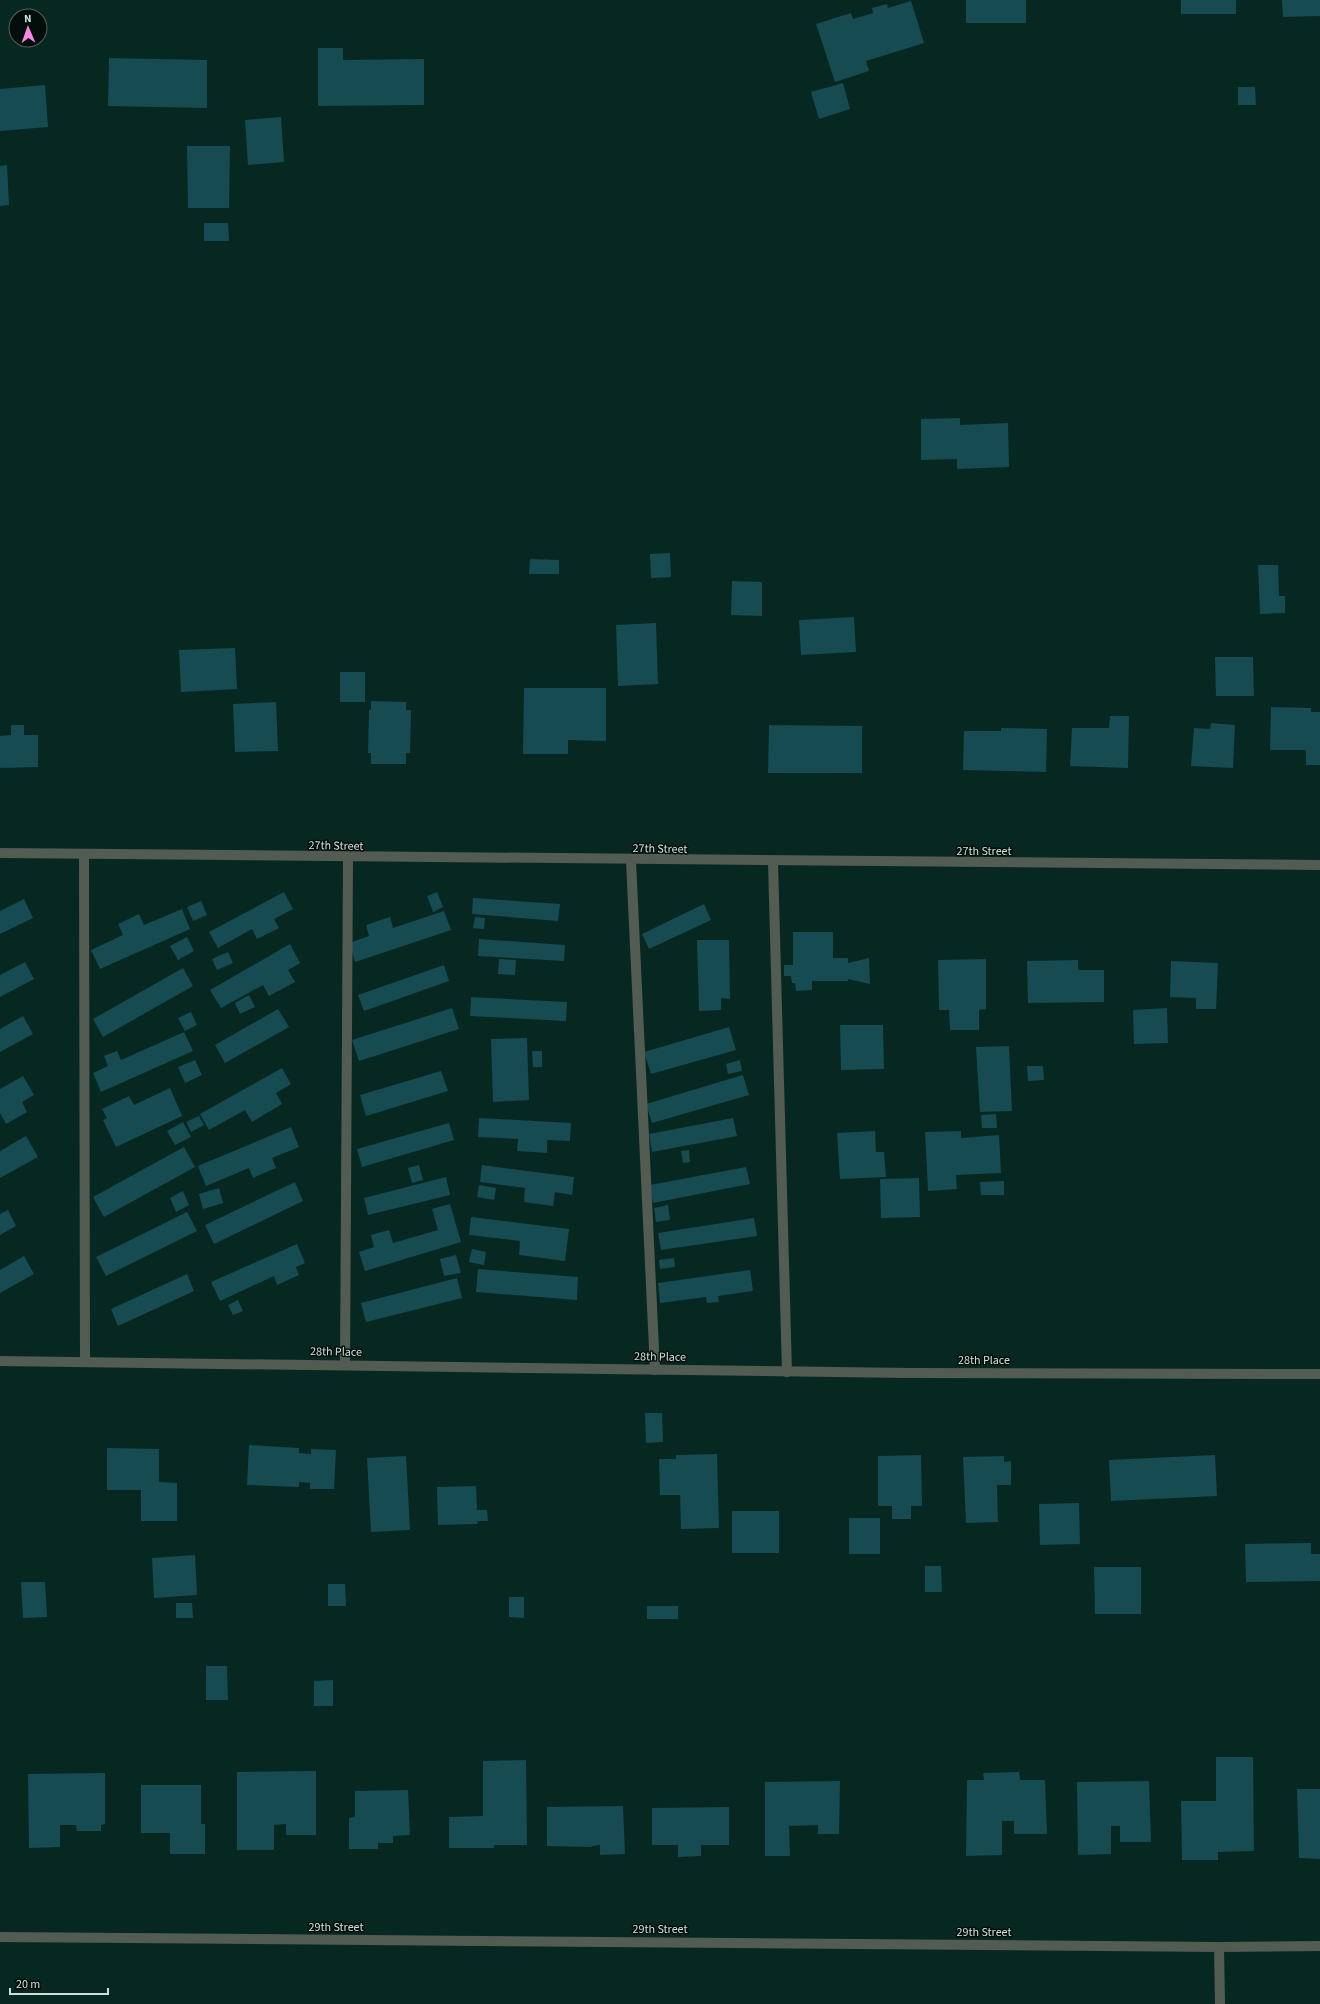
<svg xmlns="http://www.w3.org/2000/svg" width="1320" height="2004" viewBox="0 0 1320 2004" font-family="'Source Sans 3',sans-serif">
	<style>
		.building { fill: #154b51 }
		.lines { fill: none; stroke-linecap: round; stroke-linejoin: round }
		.service { stroke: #535c52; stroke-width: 10 }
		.minor { stroke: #535c52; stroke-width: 10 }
		.tertiary { stroke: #535c52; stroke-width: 10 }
		.labels { text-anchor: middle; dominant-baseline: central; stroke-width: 3; stroke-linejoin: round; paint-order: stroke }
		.street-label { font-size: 12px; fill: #cee0da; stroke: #030e0b }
	</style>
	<rect width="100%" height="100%" fill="#072821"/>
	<!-- building -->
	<path class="building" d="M966,0H1026V23H966Z
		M1181,0H1236V14H1181Z
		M1282,0H1320V16L1283,17Z
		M911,1L924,43L866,61L869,71L835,82L816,24L851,13L853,19L873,13L872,8L887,4L888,8Z
		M318,48H343V60L424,59V105L318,106Z
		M109,58L207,60V108L108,106Z
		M843,83L850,109L819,119L811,92Z
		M45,85L48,127L0,131V89Z
		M1238,87H1255L1256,105H1238Z
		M281,117L284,162L248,165L245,120Z
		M187,146H230L229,208H188Z
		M7,165L9,205L0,206V166Z
		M204,223H228L229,241H204Z
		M960,418V425L1008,423L1009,467L957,469V459L921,460V419Z
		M670,553L671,577L651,578L650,554Z
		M530,559L559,560V574H529Z
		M1258,565H1278L1279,596H1285V613L1260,614Z
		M732,581L762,582V616L731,615Z
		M854,617L856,652L801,655L799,620Z
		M656,623L658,684L618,686L616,625Z
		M235,648L237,689L181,692L179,650Z
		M1215,657H1253L1254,696H1216Z
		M340,672H365V702H340Z
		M524,688H606V741L568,740V754H523Z
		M371,701L406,702V710H411L410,753H406V764H371V753H368L369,710H371Z
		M276,702L278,751L235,752L233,704Z
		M1271,707L1311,708V712H1320V765H1306V750H1270Z
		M1110,716H1129L1128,768L1070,766L1072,728H1109Z
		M1211,723L1235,725L1233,768L1191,766L1194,728L1210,729Z
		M11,725H24V735H38V767L0,768V736L11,735Z
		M769,725L862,726V773H768Z
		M1001,728L1047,729L1046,772L963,770L964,731H1001Z
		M284,892L293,909L274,919L279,928L257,939L252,929L218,948L209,932Z
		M437,892L443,907L433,912L427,896Z
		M473,898L560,904L558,921L472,914Z
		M24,899L33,918L0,934V911Z
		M201,901L207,915L193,921L187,907Z
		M704,904L711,920L649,949L642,934Z
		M182,909L190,929L100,969L91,950L123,935L118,924L139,914L144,925Z
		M444,911L451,930L355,962L349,943L369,936L366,925L390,917L393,928Z
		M475,917L485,918L484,929L473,928Z
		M793,932H833V958H848V963L869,958L870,984L848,979V981H812V990L796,991L795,983H792L791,976H784V965H793Z
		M187,937L194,951L178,960L170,946Z
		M479,939L565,945L564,961L478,956Z
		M697,940H729L730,999L721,998V1010L699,1011Z
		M290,944L300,963L288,970L295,982L269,996L263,985L221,1008L210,990Z
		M228,952L233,963L217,970L212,959Z
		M499,959L516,960L515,975L498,974Z
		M986,959V1009L979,1010V1030H950L949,1010H939L938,960Z
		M1078,960V970H1104V1002L1028,1003L1027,961Z
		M1171,961L1218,963L1216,1009H1196V998L1170,997Z
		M25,962L34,979L0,997V975Z
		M444,965L449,981L364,1011L358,995Z
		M183,968L193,986L103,1037L93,1019Z
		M249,995L255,1007L240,1014L235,1003Z
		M471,997L567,1002L566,1021L470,1016Z
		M452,1008L459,1029L359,1061L352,1040Z
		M1167,1008L1168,1043L1134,1044L1133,1010Z
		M278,1009L289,1027L225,1063L215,1045Z
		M191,1012L197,1025L185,1031L178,1018Z
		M23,1016L33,1034L0,1052V1029Z
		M840,1025H883L884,1069L841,1070Z
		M729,1027L736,1050L651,1074L644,1052Z
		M184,1032L193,1051L101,1092L93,1073L108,1066L104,1056L117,1051L121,1060Z
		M527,1038L529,1100L493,1102L491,1039Z
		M1009,1046L1012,1111L980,1112L976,1047Z
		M532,1051H542V1067H533Z
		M195,1060L202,1075L185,1083L178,1067Z
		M740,1060L742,1071L728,1074L726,1064Z
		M1027,1066H1043L1044,1080L1028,1081Z
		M282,1068L291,1084L276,1093L282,1104L252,1122L245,1110L209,1130L200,1114Z
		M441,1071L448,1091L366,1116L360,1095Z
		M743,1075L749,1095L652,1123L646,1104Z
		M23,1076L34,1095L22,1102L27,1112L6,1124L0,1113V1089Z
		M170,1088L182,1116L116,1147L103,1120L107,1118L102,1109L129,1096L134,1105Z
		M996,1114L997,1128H982L981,1115Z
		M199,1116L204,1125L191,1132L186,1122Z
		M479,1118L571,1123L570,1141L547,1140V1153L517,1151L518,1139L478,1137Z
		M733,1118L737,1136L652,1152L649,1134Z
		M183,1122L191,1137L175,1145L167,1131Z
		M449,1123L454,1140L362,1167L357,1149Z
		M291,1127L299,1147L272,1158L276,1168L253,1178L249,1168L206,1186L198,1166Z
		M875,1131L876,1152H884L886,1177L840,1179L837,1133Z
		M961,1131V1138L999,1135L1001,1173L956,1175L957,1189L928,1191L925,1132Z
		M26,1136L38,1157L0,1178V1151Z
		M184,1147L195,1167L104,1217L93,1197Z
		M689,1150L690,1162L683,1163L681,1151Z
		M419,1165L423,1180L412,1183L408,1168Z
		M482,1165L574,1177L572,1195L555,1192L553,1206L524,1202L525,1188L480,1182Z
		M746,1167L750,1184L653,1203L650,1185Z
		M446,1177L450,1195L368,1215L364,1198Z
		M919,1178L920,1217L881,1218L880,1179Z
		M1004,1181V1195H981L980,1182Z
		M295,1182L303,1201L214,1244L205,1225Z
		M479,1185L496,1188L494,1200L477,1197Z
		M219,1188L223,1203L203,1209L199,1194Z
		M183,1191L189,1205L176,1212L170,1198Z
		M450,1204L461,1242L365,1271L359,1252L374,1247L371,1235L389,1230L393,1243L438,1230L432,1209Z
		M668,1205L670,1220L656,1222L654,1208Z
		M8,1210L16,1226L0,1235V1214Z
		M187,1212L197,1231L106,1276L96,1257Z
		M471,1217L569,1229L565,1261L519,1255L520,1241L469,1235Z
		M754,1218L757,1236L661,1250L658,1233Z
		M297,1244L305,1263L296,1267L299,1275L277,1285L274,1276L220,1301L211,1282Z
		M472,1249L486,1252L484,1265L469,1262Z
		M456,1255L461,1273L444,1276L440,1259Z
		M24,1256L34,1274L0,1293V1270Z
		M674,1258L675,1267L660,1269L659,1260Z
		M478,1269L578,1277L577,1300L476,1292Z
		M750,1270L753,1291L718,1296L719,1302L707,1303L706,1297L660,1303L658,1283Z
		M187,1274L194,1291L118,1326L111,1309Z
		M457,1278L462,1298L366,1322L361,1303Z
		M238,1300L243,1311L233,1315L228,1305Z
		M645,1413H662L663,1442L646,1443Z
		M249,1445L299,1448V1453L311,1454V1449L336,1450L334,1489H310V1483L299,1482V1487L247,1485Z
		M107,1448L159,1449V1482L177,1483V1521H141V1490H107Z
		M717,1454L719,1528L681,1529L680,1495H660L659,1459H676V1455Z
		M921,1455L922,1506H911V1519H892V1506H878V1456Z
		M1215,1455L1217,1496L1111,1501L1109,1460Z
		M406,1456L410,1530L371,1532L367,1458Z
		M1004,1456V1462L1011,1461V1485H997L998,1522L966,1523L963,1457Z
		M476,1486L477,1510H487L488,1521H478L477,1524L438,1525L437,1487Z
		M1079,1503L1080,1544L1040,1545L1039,1504Z
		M732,1511H779V1553H732Z
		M849,1518H880V1554H849Z
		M1311,1543V1554H1320V1581L1246,1582L1245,1544Z
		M195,1555L197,1595L154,1598L152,1558Z
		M925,1566H941L942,1592H925Z
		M1094,1567H1141V1614H1095Z
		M21,1582H45L47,1617L23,1618Z
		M328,1584H345L346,1606H328Z
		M509,1597H524V1618L509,1617Z
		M176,1603H192L193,1618H176Z
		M647,1606H678V1619H647Z
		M206,1666H227L228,1700H206Z
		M333,1680V1706H314V1681Z
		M1216,1757H1253L1254,1851L1218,1852V1860H1182L1181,1801H1216Z
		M526,1760L527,1845H494V1848H449V1817L483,1816V1761Z
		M316,1771V1835H286V1824L274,1825V1850H237V1772Z
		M1019,1772L1020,1780H1045L1047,1834H1014V1821H1002V1855L966,1856L967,1780H984L983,1773Z
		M105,1773V1824L101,1825V1831H77L76,1825H60V1847L29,1848L28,1774Z
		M840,1781L839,1834H818V1825L789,1826L790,1856H765V1782Z
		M1149,1781L1151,1842H1120V1826H1111V1854L1078,1855L1077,1782Z
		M141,1785H201V1824H205V1854H170V1833H141Z
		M1297,1789H1320V1859L1299,1858Z
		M408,1790L410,1835L393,1836V1843H378V1849H349V1818L355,1817V1791Z
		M623,1806L625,1854L600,1855V1845L592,1846V1847L547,1846V1807Z
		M729,1807V1845H701V1856L678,1857V1845H652V1808Z"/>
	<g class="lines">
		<!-- service -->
		<path class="service" d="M84,854L85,1362
			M631,861L655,1370
			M773,863L787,1372
			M345,1365L348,859"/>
		<!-- minor -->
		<path class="minor" d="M0,1361L909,1373L1320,1374
			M0,1937L1219,1947L1320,1946
			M1219,1947L1220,2004"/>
		<!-- tertiary -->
		<path class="tertiary" d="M0,853C440,860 880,864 1320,865"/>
	</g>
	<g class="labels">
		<!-- street labels -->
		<g class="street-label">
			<text transform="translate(336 846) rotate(1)">27th Street</text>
			<text transform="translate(660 849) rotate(1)">27th Street</text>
			<text x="984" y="851">27th Street</text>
			<text transform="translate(336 1352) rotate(1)">28th Place</text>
			<text transform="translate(660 1357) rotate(1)">28th Place</text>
			<text x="984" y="1360">28th Place</text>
			<text x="336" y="1927">29th Street</text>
			<text x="660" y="1929">29th Street</text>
			<text x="984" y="1932">29th Street</text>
		</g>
	</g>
	<!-- north arrow -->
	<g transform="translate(28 28) rotate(358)"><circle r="19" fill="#030e0b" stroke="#54625e"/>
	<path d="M0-3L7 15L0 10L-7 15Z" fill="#fa87e7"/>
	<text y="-6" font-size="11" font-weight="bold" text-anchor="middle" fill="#cee0da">N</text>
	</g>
	<!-- scale -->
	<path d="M10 1988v6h98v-6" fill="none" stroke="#cee0da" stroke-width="2"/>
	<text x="16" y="1988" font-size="12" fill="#cee0da" stroke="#030e0b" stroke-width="3" paint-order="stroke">20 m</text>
</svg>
